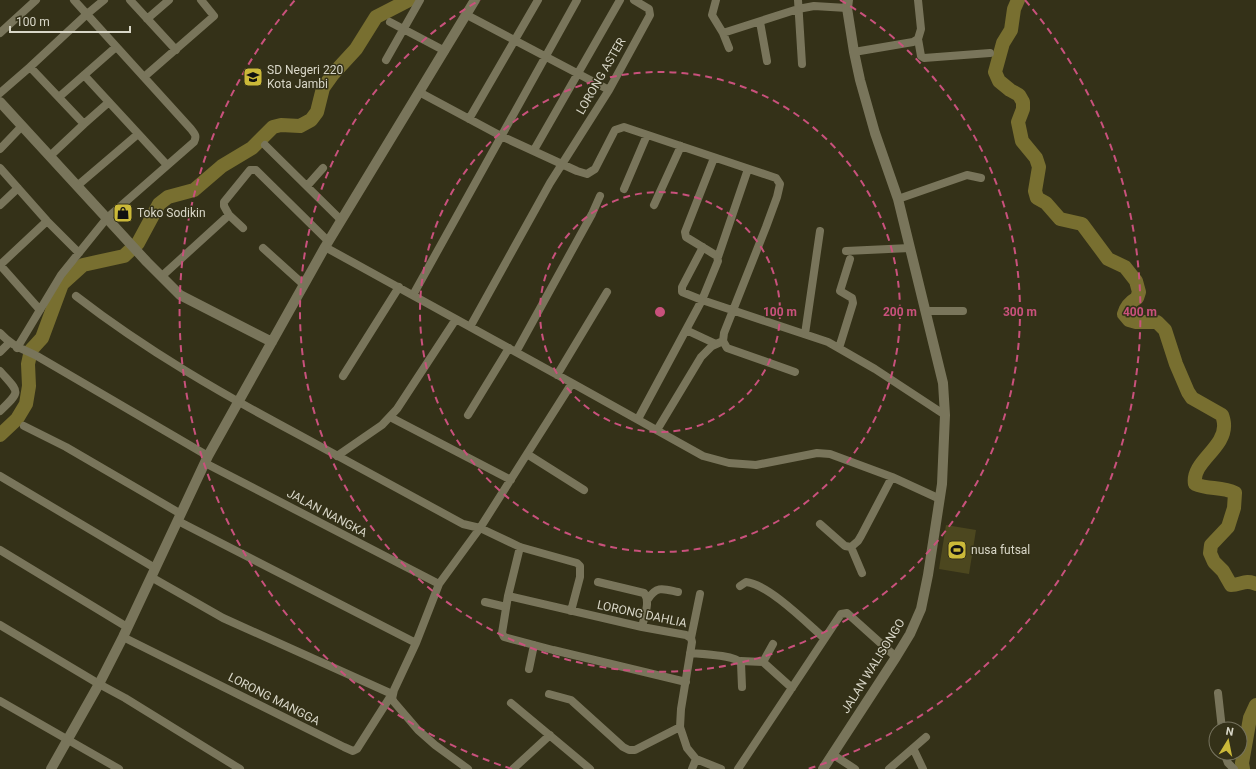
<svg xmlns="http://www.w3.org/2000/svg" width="1256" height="769" viewBox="0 0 1256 769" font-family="Roboto,sans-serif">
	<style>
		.green { fill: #4c471f }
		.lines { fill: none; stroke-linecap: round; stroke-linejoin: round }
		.river { stroke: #786f30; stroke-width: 14 }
		.minor { stroke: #79755b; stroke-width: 8 }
		.tertiary { stroke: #79755b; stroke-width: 10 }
		.ring { fill: none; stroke: #c9517c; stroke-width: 2; stroke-dasharray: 7 5 }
		.labels { text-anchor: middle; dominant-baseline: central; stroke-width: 3; stroke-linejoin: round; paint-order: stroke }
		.poi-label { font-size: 12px; fill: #d9d7c8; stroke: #343118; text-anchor: start }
		.street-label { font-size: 12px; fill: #d9d7c8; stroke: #343118 }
		.centre { fill: #c9517c; stroke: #343118; stroke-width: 2 }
		.ring-label { font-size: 12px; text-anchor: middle; font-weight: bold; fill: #c9517c; stroke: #343118; stroke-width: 3; stroke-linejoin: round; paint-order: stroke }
	</style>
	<rect width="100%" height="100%" fill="#343118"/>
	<!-- green -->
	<path class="green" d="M946,525L976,530L969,574L939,569Z"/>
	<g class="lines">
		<!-- river -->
		<path class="river" d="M1018,0L1014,9L1011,30L1003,43L995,72L999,81L1010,90L1019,95L1023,102V109L1018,122L1022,141L1036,158L1039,167L1035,191L1037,198L1046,203L1060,219L1082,224L1108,259L1125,267L1136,281L1139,292L1137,298C1130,302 1126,306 1124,314L1129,320L1136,322H1157L1165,330L1176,364L1188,392L1192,398L1222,415C1223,418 1224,421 1224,424C1226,448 1191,462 1195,484C1208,490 1222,486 1235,493L1234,508L1228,527L1211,545L1210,553L1214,562L1223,571L1231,585C1241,585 1245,579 1256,584
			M0,435L17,419L26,404L29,386L28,364L31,350L42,338L62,284L83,265L124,256L138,243L159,204L168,197L194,190L222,166L252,148L273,127L281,125L300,126L311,120L317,112L323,88L333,74L356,49L376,17L409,0
			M1243,769L1242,763L1250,718L1256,705"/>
		<!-- minor -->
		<path class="minor" d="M130,0L176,50
			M716,0L712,15L723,33L729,48
			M798,0L802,64
			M467,15L609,90
			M147,19L169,0
			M390,22L445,51
			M760,22L767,61
			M0,33L36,0
			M723,33L798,9L814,6L847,8
			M918,39L921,56L924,58L990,53
			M854,52L913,42L918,39L921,29L918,0
			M386,60L420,0
			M30,67L87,14L104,0
			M84,75L167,165
			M144,77L214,16L201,0
			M419,92L501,136L577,171L587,174L595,169L615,130L624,127L776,178L780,184L777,197L766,227L724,333L723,341L727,348L795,372
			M0,93L30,67L84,124L50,156
			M59,97L116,47
			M469,119L538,0
			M84,124L109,102
			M265,145L341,220
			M0,149L22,126
			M534,150L620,0
			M0,168L47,221L79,253
			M77,186L138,134
			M307,186L323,168
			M624,189L647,135
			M898,199L967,175L981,178
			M0,205L18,188
			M654,205L681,146
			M229,215L243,228
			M325,247L572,383
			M703,247L682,287V292L702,300L828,342L875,369L945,415
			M263,248L304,285
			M846,251L910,248
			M718,257L748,169
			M162,276L229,215L224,206V202L250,170H256L328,241
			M413,295L577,0
			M76,296C147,351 224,395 303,437C356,466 409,495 463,524L480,528L572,383L703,456L729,463L756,465L817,453L830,454L892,477L940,499
			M40,310L0,265L47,221
			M925,311H963
			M470,327L550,183L609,90L650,15L649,9L634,0
			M686,330L716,344
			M0,333C13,347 21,348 37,356L208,456
			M805,334L820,231
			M17,348L61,275L107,218L194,142C197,136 195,134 191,129L74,0
			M839,348L853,303L852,298L840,291L850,259
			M0,352L9,343
			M516,352L592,214L600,196
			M0,371C19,393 22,390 0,411
			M557,375L607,292
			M343,376L399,287
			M468,415L509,348
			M390,417L511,480
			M638,419L702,300L718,261L717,256L686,237L685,232L714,158
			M24,426L66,447L181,514
			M657,430L701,357L712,346L723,341
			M527,454L584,490
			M337,456L382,425L397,409L456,319
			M205,463L439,584
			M0,476L155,568
			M178,521L416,643
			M820,524L845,546L851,547L858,541L861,536L892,477
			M520,547L508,596L502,633L504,637L553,650L686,682
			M851,547L862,573
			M0,550L127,627
			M151,577L223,618L392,694
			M598,582L644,593C651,601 644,617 642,627
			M740,586L746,582C768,584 807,623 824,638
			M508,596L642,627L686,635L691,638L692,642L681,709L680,727L687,748L696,759L721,769
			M648,599C657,585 664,589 678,592
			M485,602L506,607
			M0,625L99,684L125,698L240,769
			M123,637L344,747L353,751L357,749L392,694
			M691,638L700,594
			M773,644L763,662L792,688
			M690,653C701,654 735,655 741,663L742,687
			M741,661L763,662
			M529,669L534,645
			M1218,693L1222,729
			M549,694L571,700L623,747L629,750H635L680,727
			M0,701L119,769
			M511,703L590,769
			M913,748L923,769
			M1224,753L1228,763L1234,769
			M832,754L855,769
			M468,769L435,745L418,730L394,702L392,699L394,690L416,643L439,584L480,528L520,547L577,563L580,566V577L571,611
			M513,769L550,735
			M692,769L696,759
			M738,769L841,614L847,613L896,657
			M889,769L926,737"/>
		<!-- tertiary -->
		<path class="tertiary" d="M0,102L147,262L180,295L272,342
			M51,769L99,684L123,637L208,456L325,247L475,0
			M823,769L896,657L910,634L921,609L928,575L942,484L945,415L943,383L898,199L875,133L860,80L854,52L847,8L848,0"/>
	</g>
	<!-- distance rings -->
	<g class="ring">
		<circle cx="660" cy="312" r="120"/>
		<circle cx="660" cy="312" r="240"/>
		<path d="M840 0A360 360 0 1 1 480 0"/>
		<path d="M512 769A480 480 0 0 1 295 0M1025 0A480 480 0 0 1 808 769"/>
	</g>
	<!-- icons -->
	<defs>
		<g id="school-square" transform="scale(1)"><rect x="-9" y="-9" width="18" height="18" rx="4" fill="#cbb939" stroke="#343118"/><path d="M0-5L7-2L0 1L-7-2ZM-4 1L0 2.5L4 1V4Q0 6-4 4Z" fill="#111"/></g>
		<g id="shop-square" transform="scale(1)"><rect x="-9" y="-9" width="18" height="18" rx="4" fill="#cbb939" stroke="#343118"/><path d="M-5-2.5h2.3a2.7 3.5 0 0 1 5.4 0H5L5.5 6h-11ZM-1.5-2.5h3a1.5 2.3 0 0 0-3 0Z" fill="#111"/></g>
		<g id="stadium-square" transform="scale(1)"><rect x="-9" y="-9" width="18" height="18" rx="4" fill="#cbb939" stroke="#343118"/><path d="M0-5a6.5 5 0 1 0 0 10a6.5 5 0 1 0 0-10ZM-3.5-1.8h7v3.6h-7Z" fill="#111"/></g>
	</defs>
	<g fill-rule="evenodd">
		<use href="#school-square" x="253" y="77"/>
		<use href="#shop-square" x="123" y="213"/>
		<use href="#stadium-square" x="957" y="550"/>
	</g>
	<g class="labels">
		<!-- poi labels -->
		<g class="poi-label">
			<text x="267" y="70">SD Negeri 220<tspan x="267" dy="14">Kota Jambi</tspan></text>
			<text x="137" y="213">Toko Sodikin</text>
			<text x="971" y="550">nusa futsal</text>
		</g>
		<!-- street labels -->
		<g class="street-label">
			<text transform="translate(601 76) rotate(-60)">LORONG ASTER</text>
			<text transform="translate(327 513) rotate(28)">JALAN NANGKA</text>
			<text transform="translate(642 614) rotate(12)">LORONG DAHLIA</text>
			<text transform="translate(873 666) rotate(-58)">JALAN WALISONGO</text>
			<text transform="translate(274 699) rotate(27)">LORONG MANGGA</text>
		</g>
	</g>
	<circle cx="660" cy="312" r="6" class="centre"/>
	<g class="ring-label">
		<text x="780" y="316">100 m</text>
		<text x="900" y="316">200 m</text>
		<text x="1020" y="316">300 m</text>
		<text x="1140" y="316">400 m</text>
	</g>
	<!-- north arrow -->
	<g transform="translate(1228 741) rotate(10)"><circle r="19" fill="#343118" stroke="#76735e"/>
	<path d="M0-3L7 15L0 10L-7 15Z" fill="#cbb939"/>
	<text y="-6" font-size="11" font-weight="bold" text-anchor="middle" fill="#d9d7c8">N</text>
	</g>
	<!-- scale -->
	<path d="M10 26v6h120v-6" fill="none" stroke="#d9d7c8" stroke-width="2"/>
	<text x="16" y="26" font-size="12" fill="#d9d7c8" stroke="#343118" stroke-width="3" paint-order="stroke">100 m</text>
</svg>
